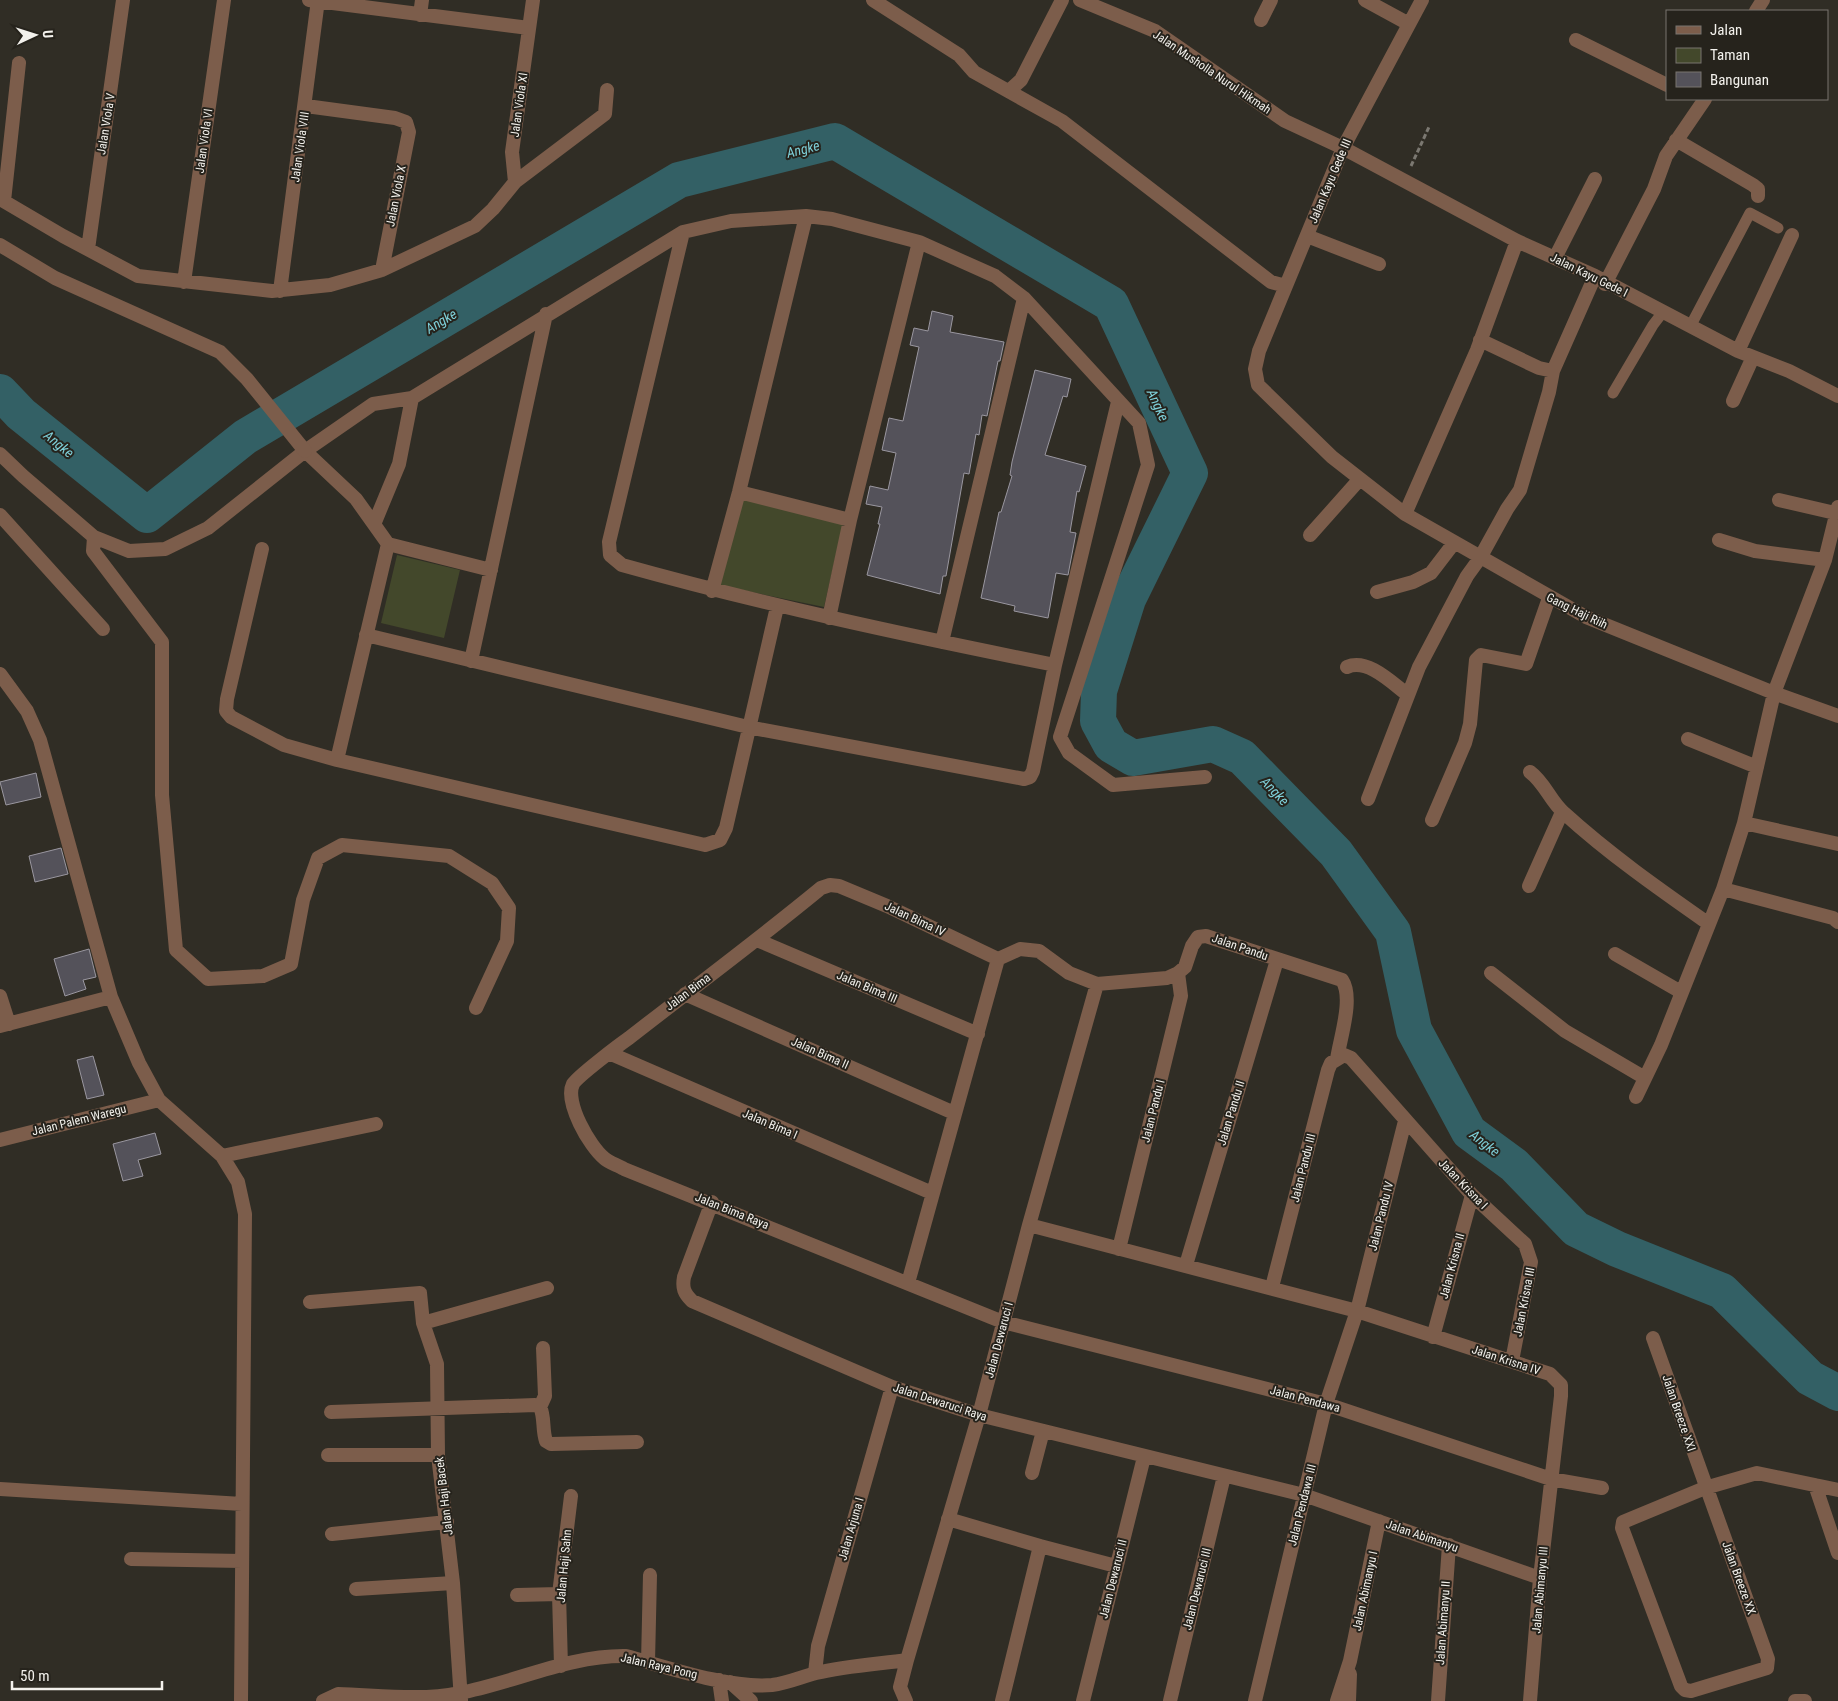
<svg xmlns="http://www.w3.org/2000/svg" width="1838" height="1701" viewBox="0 0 1838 1701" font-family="'Roboto Condensed',sans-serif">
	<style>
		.green { fill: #43482b }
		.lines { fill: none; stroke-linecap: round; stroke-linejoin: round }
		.river { stroke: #336065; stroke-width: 36 }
		.building { fill: #54525a; stroke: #9a97a0 }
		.path { stroke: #7b7871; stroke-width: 3; stroke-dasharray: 5 2.5; stroke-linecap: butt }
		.service { stroke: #7c5d4b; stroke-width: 11 }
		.minor { stroke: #7c5d4b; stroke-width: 14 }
		.tertiary { stroke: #7c5d4b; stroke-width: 14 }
		.labels { text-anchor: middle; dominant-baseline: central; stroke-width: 4; stroke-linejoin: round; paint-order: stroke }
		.street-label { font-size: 12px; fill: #f3f1ec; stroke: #26231c }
		.water-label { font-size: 14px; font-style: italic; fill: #7ecfd8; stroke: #26231c }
	</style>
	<rect width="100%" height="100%" fill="#302d25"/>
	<!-- green -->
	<path class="green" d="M743,499L843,524L824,607L718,585Z
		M397,555L460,570L444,638L381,623Z"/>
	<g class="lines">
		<!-- river -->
		<path class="river" d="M0,392L21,414L147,515L245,437L679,180L835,141L1111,304L1190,473L1128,599L1099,691L1098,721L1111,745L1133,758L1213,744L1242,757L1336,853L1393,932L1414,1030L1469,1132L1514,1165L1576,1229L1617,1249L1722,1291L1810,1378L1838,1393"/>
	</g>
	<!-- building -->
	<path class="building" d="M932,311L953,316L950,332L1004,342L1000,361H998L987,416L982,415L979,435L976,434L969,474L964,473L946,576H943L940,594L867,575L880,524H878L882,507L866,504L870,486L888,490L896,453L882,450L889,418L903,421L919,347L910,345L914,328L928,331Z
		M1035,370L1071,379L1067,397L1063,396L1045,455L1086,466L1079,492L1077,491L1070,532L1076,533L1068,575L1056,573L1048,618L1014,611L1015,606L981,598L999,512H1001L1012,476L1010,475L1012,462Z
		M36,773L41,797L6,805L0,782Z
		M61,848L68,874L35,882L29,856Z
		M89,949L96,977L83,980L86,989L65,996L54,959Z
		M93,1056L104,1095L87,1099L77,1060Z
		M155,1133L161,1154L138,1160L143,1176L123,1181L113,1144Z"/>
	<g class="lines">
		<!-- path -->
		<path class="path" d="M1411,166L1429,127"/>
		<!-- service -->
		<path class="service" d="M1691,325L1750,213L1778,228
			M1613,393L1653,325L1663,312"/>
		<!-- minor -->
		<path class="minor" d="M309,0L529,28
			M873,0L959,55L974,72L1062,121L1271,282L1286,286
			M1080,0L1155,31L1285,121L1343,148L1517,241L1595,276L1738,351L1789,371L1838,396
			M1365,0L1409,24
			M1422,0L1343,148L1259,351L1255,369L1258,385L1332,457L1405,514L1586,617L1774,693L1825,560L1838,507
			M1756,11L1763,0
			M420,15L422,0
			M1261,20L1271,0
			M1576,40L1667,85
			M1009,91L1021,80L1062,0
			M306,106L395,118L406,122L409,132L382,270
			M1676,140L1753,185L1758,189V196
			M515,182L512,152L533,0
			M0,199L63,236L138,276L272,291L330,285L382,270L475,226L493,209L515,182L605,114L607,90
			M4,201L19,63
			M683,232L609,542L610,555L622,565C765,605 910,636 1055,665
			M1307,236L1379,264
			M88,249L123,0
			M1555,258L1595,179
			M184,282L224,0
			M1605,284L1654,189L1666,156L1705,99
			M280,291L318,0
			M1480,340L1539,368L1553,371
			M1738,351L1792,235
			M1733,401L1753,357
			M305,451L356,499L388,544L491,570
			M0,454L23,476L94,537L129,551L165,549L208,528L305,451L373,404L412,398
			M739,492L850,520
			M1779,500L1835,513
			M1405,514L1477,350L1517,241
			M0,515L103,629
			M375,522L399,464L412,398L683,232L731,221L806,216L832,219L919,242L995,276L1024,298L1139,423L1148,465L1060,737L1069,753L1113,785L1205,777
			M1310,535L1359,480
			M94,537L93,551L162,642V795L176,950L208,979L263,976L291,964L303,900L318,858L342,845L449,856L492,883L509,908L507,941L476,1008
			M1719,540L1755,551L1825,560
			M262,549L227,699L226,711L231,717L284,745L337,760L705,845L720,840L726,828L777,607
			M712,591L739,492L806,216
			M1377,592L1413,582L1431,573L1454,543
			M829,618L850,520L919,242
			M366,635L748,727L1024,779L1030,777L1033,771L1055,665L1118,402
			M942,642L1024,298
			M471,661L546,314
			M1347,667C1368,658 1392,683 1408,695
			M0,674L27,711L40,740L111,997L139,1063L159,1100L222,1156L238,1182L245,1214L241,1701
			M1688,739L1757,767
			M337,760L388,544
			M1530,772C1545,783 1550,801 1564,813C1609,854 1659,889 1709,924
			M1368,799L1419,667L1467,576L1480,558L1507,509L1520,490L1549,392L1553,371L1595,276
			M1432,820L1465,743L1470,724L1476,660L1481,655L1526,664L1549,598
			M1744,823L1838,844
			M1529,886L1562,812
			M1723,889L1833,918L1838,922
			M757,940L978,1034
			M1615,954L1681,992
			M998,959L887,906L839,886L830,885L821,888C758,940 693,988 629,1038C619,1045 578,1076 573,1084C564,1102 590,1147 604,1158C609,1163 618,1165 624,1169L1003,1322L1326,1404L1551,1479L1602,1488
			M998,959L1020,949L1039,951L1069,973L1097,984L1167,978L1178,973L1185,967L1192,946L1198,937L1206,936L1342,980C1354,998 1340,1038 1337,1059
			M1491,973L1565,1031L1645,1078
			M685,994L954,1113
			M0,996L9,1024
			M0,1026L111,997
			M609,1053L932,1193
			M1636,1097L1661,1045L1723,889L1744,823L1774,693L1838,716
			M0,1140L159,1100
			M222,1156L376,1124
			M712,1202L684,1277C682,1288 684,1293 692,1301L892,1387L979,1415L1304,1495L1540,1578
			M1029,1225L1357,1311L1550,1374L1561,1385V1396L1540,1578L1530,1701
			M1119,1249L1181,996L1178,973
			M1186,1265L1277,960
			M908,1283L998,959
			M1272,1287L1328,1070L1331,1063L1344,1055L1351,1058L1472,1195L1525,1244L1531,1262L1512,1361
			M310,1302L420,1293L423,1323L437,1364L438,1455L453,1583L461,1700
			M423,1323L547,1288
			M1433,1337L1472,1195
			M1653,1338L1768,1659L1767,1668L1691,1691L1685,1690L1681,1686L1622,1528L1623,1522L1705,1488L1757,1473L1838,1490
			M540,1407L545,1396L543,1348
			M331,1412L535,1405L540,1407C545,1417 542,1430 546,1441L551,1444L637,1442
			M328,1455H438
			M1032,1473L1043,1431
			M1815,1485L1838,1553
			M0,1489L242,1504
			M948,1519L1040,1546
			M332,1534L447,1522
			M131,1559L242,1561
			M356,1589L453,1583
			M517,1595L559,1594
			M648,1662L650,1575
			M561,1666L559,1594L571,1496
			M815,1673L818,1646L892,1387
			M719,1680L722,1701
			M730,1682L751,1701
			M323,1701L338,1694C377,1695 420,1701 459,1693C514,1683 569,1655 626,1656C666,1667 730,1689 772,1685C788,1683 801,1677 816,1673C845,1666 877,1664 907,1660
			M906,1701L900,1687L907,1660L979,1415L1029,1225L1097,984
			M1002,1701L1040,1546L1116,1566
			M1083,1701L1144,1457
			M1170,1701L1224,1476
			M1255,1701L1326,1404L1357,1311L1405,1121
			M1337,1701L1350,1661L1379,1521
			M1349,1701L1350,1674
			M1438,1701L1449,1545
			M1795,1701H1805"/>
		<!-- tertiary -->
		<path class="tertiary" d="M0,245L55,278L220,352L247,379L305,451"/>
	</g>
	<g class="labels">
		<!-- street labels -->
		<g class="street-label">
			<text transform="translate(1212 72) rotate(34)">Jalan Musholla Nurul Hikmah</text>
			<text transform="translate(519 105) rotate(-82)">Jalan Viola XI</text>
			<text transform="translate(106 124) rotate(-81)">Jalan Viola V</text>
			<text transform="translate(204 141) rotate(-82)">Jalan Viola VI</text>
			<text transform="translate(300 147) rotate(-82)">Jalan Viola VIII</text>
			<text transform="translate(1330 181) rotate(-67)">Jalan Kayu Gede III</text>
			<text transform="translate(396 196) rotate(-79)">Jalan Viola X</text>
			<text transform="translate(1589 275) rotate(26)">Jalan Kayu Gede I</text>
			<text transform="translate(1577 611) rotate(26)">Gang Haji Riih</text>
			<text transform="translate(915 919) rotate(25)">Jalan Bima IV</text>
			<text transform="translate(1240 947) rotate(19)">Jalan Pandu</text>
			<text transform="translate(867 987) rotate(23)">Jalan Bima III</text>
			<text transform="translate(688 992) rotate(-37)">Jalan Bima</text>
			<text transform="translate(820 1053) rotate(24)">Jalan Bima II</text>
			<text transform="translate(1153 1111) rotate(-76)">Jalan Pandu I</text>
			<text transform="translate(1231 1113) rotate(-73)">Jalan Pandu II</text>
			<text transform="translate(79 1120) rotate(-14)">Jalan Palem Waregu</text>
			<text transform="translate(770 1124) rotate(23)">Jalan Bima I</text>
			<text transform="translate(1303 1168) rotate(-76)">Jalan Pandu III</text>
			<text transform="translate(1463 1184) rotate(46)">Jalan Krisna I</text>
			<text transform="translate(732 1211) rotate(22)">Jalan Bima Raya</text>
			<text transform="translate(1381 1216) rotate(-76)">Jalan Pandu IV</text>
			<text transform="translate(1452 1266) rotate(-75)">Jalan Krisna II</text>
			<text transform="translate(1524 1302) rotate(-79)">Jalan Krisna III</text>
			<text transform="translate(999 1340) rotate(-75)">Jalan Dewaruci I</text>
			<text transform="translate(1506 1360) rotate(18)">Jalan Krisna IV</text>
			<text transform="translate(1305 1399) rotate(15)">Jalan Pendawa</text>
			<text transform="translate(940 1402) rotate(18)">Jalan Dewaruci Raya</text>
			<text transform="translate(1679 1413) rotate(71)">Jalan Breeze XXI</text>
			<text transform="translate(444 1496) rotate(-97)">Jalan Haji Bacek</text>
			<text transform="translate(1302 1505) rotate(-76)">Jalan Pendawa III</text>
			<text transform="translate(851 1529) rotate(-74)">Jalan Arjuna I</text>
			<text transform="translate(1422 1536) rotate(19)">Jalan Abimanyu</text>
			<text transform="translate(564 1566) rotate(-85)">Jalan Haji Sahn</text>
			<text transform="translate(1739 1578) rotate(70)">Jalan Breeze XX</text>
			<text transform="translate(1113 1579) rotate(-76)">Jalan Dewaruci II</text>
			<text transform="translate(1197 1589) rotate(-76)">Jalan Dewaruci III</text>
			<text transform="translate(1540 1590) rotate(-85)">Jalan Abimanyu III</text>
			<text transform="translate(1365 1591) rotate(-78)">Jalan Abimanyu I</text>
			<text transform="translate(1443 1623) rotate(-86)">Jalan Abimanyu II</text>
			<text transform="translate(659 1666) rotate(13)">Jalan Raya Pong</text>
		</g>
		<!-- water labels -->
		<g class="water-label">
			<text transform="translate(803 149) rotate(-14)">Angke</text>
			<text transform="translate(441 321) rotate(-31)">Angke</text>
			<text transform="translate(1158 405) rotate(65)">Angke</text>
			<text transform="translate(59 444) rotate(39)">Angke</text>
			<text transform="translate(1275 791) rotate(46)">Angke</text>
			<text transform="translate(1485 1143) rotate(38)">Angke</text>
		</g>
	</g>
	<!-- legend -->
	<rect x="1666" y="10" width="162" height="90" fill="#26231c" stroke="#78756f"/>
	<rect x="1676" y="26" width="25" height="8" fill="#7c5d4b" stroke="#78756f"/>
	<text x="1710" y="35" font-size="15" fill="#f3f1ec">Jalan</text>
	<rect x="1676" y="48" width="25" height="15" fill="#43482b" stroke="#78756f"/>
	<text x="1710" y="60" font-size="15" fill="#f3f1ec">Taman</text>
	<rect x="1676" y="72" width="25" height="15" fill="#54525a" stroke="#78756f"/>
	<text x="1710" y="85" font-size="15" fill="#f3f1ec">Bangunan</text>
	<!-- north arrow -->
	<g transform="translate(35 35) rotate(86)" stroke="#26231c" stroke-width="4" paint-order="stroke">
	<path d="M0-4L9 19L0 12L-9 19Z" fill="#f3f1ec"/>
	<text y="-8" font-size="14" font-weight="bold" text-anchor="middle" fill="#f3f1ec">U</text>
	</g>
	<!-- scale -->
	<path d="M12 1681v8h150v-8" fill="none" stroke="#f3f1ec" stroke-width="2.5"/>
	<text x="20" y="1681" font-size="15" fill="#f3f1ec" stroke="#26231c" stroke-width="4" paint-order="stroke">50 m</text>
</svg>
